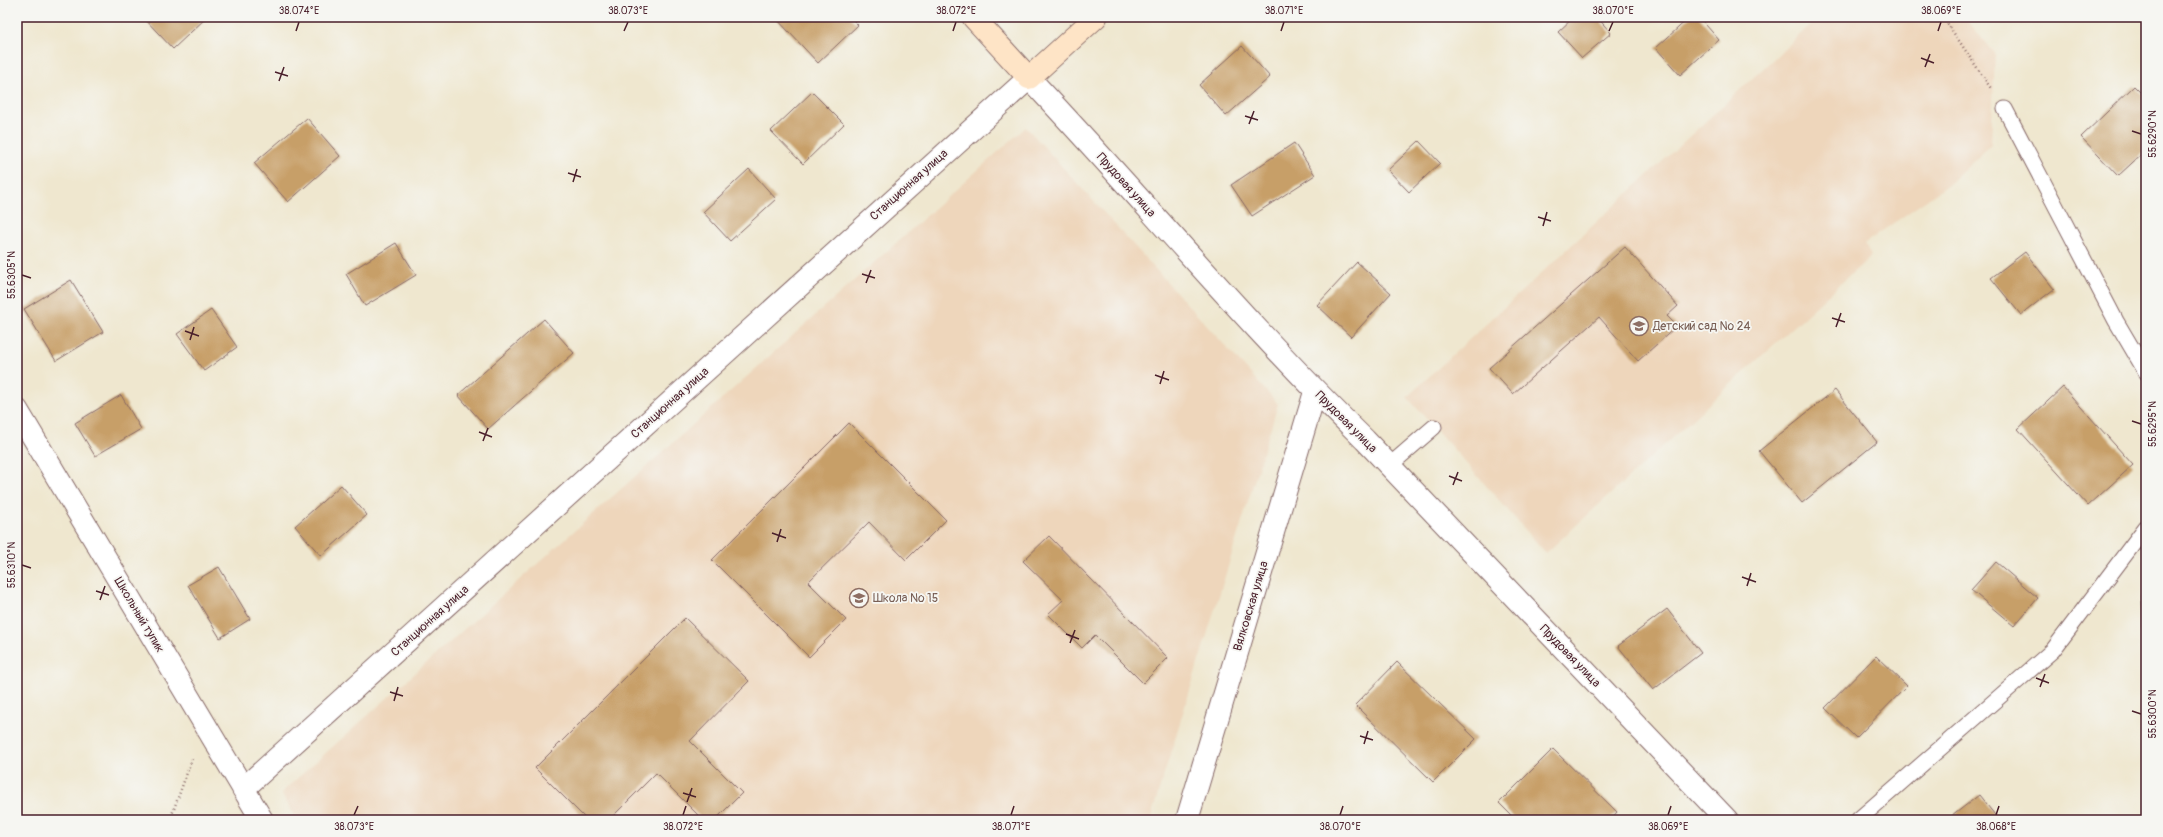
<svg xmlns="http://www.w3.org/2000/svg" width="2163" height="837" viewBox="0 0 2163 837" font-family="Pangolin,sans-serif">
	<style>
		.built { fill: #eed6bb }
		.building { fill: #c79f68 }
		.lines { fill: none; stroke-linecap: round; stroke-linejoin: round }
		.service-casing { stroke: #846564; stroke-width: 17 }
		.minor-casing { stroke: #846564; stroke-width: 24 }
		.secondary-casing { stroke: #846564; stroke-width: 24 }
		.path { stroke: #846564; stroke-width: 2.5; stroke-dasharray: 1 3; stroke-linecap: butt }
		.service { stroke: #fff; stroke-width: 15 }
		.minor { stroke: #fff; stroke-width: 22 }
		.secondary { stroke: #fee4c6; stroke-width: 22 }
		.ticks { fill: none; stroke: #4a1f2b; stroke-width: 1.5 }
		.labels { text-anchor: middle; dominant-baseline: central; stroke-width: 3.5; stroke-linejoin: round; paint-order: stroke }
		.street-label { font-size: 12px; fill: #4a1f2b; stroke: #f6f6f2 }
		.education-label { font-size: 12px; fill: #785e54; stroke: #f6f6f2; text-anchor: start }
		.neatline { fill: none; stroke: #4a1f2b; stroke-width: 1.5 }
		.ticks-label { font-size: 10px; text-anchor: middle; fill: #4a1f2b }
	</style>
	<rect width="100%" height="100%" fill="#f6f6f2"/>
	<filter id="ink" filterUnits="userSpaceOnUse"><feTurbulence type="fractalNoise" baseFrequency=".025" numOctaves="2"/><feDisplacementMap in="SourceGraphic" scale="8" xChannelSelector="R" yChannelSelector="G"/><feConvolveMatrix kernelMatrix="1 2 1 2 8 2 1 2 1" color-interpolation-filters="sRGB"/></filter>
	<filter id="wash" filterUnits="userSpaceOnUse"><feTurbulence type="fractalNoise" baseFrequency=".012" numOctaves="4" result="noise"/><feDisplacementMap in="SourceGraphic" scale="16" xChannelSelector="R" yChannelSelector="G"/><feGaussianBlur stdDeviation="0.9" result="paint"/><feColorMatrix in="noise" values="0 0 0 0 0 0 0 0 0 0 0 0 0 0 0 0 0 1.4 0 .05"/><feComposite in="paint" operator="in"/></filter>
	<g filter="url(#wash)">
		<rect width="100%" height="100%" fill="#efe7cf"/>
		<!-- built -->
		<path class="built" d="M1819,17H1965L1995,55L1991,145L1948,185L1865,243L1871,256L1546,553L1407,397Z
			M1026,127L1278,404L1150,820H297L281,793Z"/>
		<g id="blocks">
			<!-- building -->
			<path class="building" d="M143,17H207L173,49Z
				M775,17H850L858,25L818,63Z
				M1574,17H1597L1611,33L1582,58L1558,32Z
				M1690,17H1699L1719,40L1680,75L1656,48Z
				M1242,46L1270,77L1226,116L1199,85Z
				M2134,86L2146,98V150L2118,176L2081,137Z
				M812,92L844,124L803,164L771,131Z
				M307,118L340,156L288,202L254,163Z
				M1419,141L1440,163L1409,192L1388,170Z
				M1294,143L1315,175L1252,216L1231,185Z
				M749,169L776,199L730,241L703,212Z
				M396,243L416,275L365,306L346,274Z
				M1625,247L1678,306L1667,316L1677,326L1638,361L1599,317L1513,394L1489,368Z
				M2025,252L2054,289L2021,315L1991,278Z
				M1357,262L1391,293L1351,337L1317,305Z
				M71,280L103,332L56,361L24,309Z
				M211,310L237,347L204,371L177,334Z
				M544,319L574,353L488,429L458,395Z
				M2063,387L2133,465L2088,506L2018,429Z
				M1835,390L1877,442L1802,503L1759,451Z
				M121,395L141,429L95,456L75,423Z
				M849,423L946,520L906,560L869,522L808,582L846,620L809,657L712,560Z
				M341,485L367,515L321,556L295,526Z
				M1049,536L1168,658L1143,683L1095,635L1082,648L1048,614L1063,600L1023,561Z
				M1996,562L2038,598L2014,626L1971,590Z
				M219,567L250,619L220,638L188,585Z
				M2142,595H2146V628H2143Z
				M1667,609L1701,653L1653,690L1618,646Z
				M685,618L749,681L690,741L742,793L715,820H703L656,773L609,820H587L535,768Z
				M1876,656L1907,686L1856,738L1825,708Z
				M1397,662L1476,739L1433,782L1355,705Z
				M1553,749L1617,812L1610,820H1516L1499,803Z
				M1979,795L1999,820H1947Z"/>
		</g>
	</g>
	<g filter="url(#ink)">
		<use href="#blocks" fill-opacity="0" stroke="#846564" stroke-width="1"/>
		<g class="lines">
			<!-- service casing -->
			<g class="service-casing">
				<path id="service" d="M2005,109L2116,321L2146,372
					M1389,466L1434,427
					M1858,820L2053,650L2146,527"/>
			</g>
			<!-- minor casing -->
			<g class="minor-casing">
				<path id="minor" d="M17,410L262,820
					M243,789L1029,78C1142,198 1247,325 1365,440L1727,820
					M1187,820L1315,392"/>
			</g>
			<!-- secondary casing -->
			<g class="secondary-casing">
				<path id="secondary" d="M973,17L1029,78L1096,17"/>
			</g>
			<!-- path -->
			<path class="path" d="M1943,17L1992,90
				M170,820L192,759"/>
			<!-- service -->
			<use href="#service" class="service"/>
			<!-- minor -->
			<use href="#minor" class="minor"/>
			<!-- secondary -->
			<use href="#secondary" class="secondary"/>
		</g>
	</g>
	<!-- ticks -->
	<path class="ticks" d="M296,31L299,22M624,31L628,22M953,31L956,22M1281,31L1284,22M1609,31L1613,22M1938,31L1941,22M1921,58L1934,63M1925,67L1930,54M275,72L288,76M279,81L284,67M1245,116L1258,120M1249,124L1254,111M2132,131L2141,134M568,173L581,177M573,182L577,169M1538,217L1551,221M1543,226L1547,212M862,274L875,278M22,275L31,278M866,283L871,270M1832,318L1845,322M1836,327L1841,313M185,331L199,336M190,340L194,327M1155,375L1169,380M1160,384L1164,371M2132,421L2141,424M479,432L492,437M483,441L488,428M1449,476L1462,481M1453,485L1458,472M772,533L786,538M777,542L781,529M22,565L31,568M1742,577L1756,582M1747,586L1751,573M96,591L109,595M100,600L105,586M1066,634L1079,639M1070,643L1075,630M2036,678L2049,683M2040,687L2045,674M390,692L403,696M394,701L398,687M2132,711L2141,714M1360,736L1373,740M1364,744L1368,731M683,793L696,797M687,802L692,788M354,815L358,806M683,815L686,806M1011,815L1014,806M1340,815L1343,806M1668,815L1671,806M1996,815L1999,806"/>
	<!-- icons -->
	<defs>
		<g id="school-ring" transform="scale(1)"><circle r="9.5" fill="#f6f6f2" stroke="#8d6e63" stroke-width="1.5"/><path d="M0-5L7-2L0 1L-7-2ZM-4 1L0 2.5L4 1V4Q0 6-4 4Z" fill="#8d6e63"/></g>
	</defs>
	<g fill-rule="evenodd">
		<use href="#school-ring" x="1639" y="326"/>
		<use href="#school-ring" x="859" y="598"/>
	</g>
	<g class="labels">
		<!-- street labels -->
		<g class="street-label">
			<text transform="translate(909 185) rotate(-42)">Станционная улица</text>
			<text transform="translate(1126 185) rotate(48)">Прудовая улица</text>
			<text transform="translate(670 403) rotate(-42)">Станционная улица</text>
			<text transform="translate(1346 422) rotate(45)">Прудовая улица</text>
			<text transform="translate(1251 606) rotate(-73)">Вялковская улица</text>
			<text transform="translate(139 615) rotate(59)">Школьный тупик</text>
			<text transform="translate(430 621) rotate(-42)">Станционная улица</text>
			<text transform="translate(1570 656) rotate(46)">Прудовая улица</text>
		</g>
		<!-- education labels -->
		<g class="education-label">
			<text x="1653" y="326">Детский сад № 24</text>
			<text x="873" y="598">Школа № 15</text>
		</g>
	</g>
	<!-- margin -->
	<rect width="2163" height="837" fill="none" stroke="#f6f6f2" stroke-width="44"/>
	<rect x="22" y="22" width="2119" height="793" class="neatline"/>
	<g class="ticks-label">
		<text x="299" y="14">38.074°E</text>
		<text x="628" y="14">38.073°E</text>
		<text x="956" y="14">38.072°E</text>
		<text x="1284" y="14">38.071°E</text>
		<text x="1613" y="14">38.070°E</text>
		<text x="1941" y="14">38.069°E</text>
		<text transform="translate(2152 134) rotate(-90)" y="4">55.6290°N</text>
		<text transform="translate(11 275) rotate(-90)" y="4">55.6305°N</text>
		<text transform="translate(2152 424) rotate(-90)" y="4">55.6295°N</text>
		<text transform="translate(11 565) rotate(-90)" y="4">55.6310°N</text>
		<text transform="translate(2152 714) rotate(-90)" y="4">55.6300°N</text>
		<text x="354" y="830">38.073°E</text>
		<text x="683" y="830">38.072°E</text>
		<text x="1011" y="830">38.071°E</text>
		<text x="1340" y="830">38.070°E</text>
		<text x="1668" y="830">38.069°E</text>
		<text x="1996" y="830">38.068°E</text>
	</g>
</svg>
